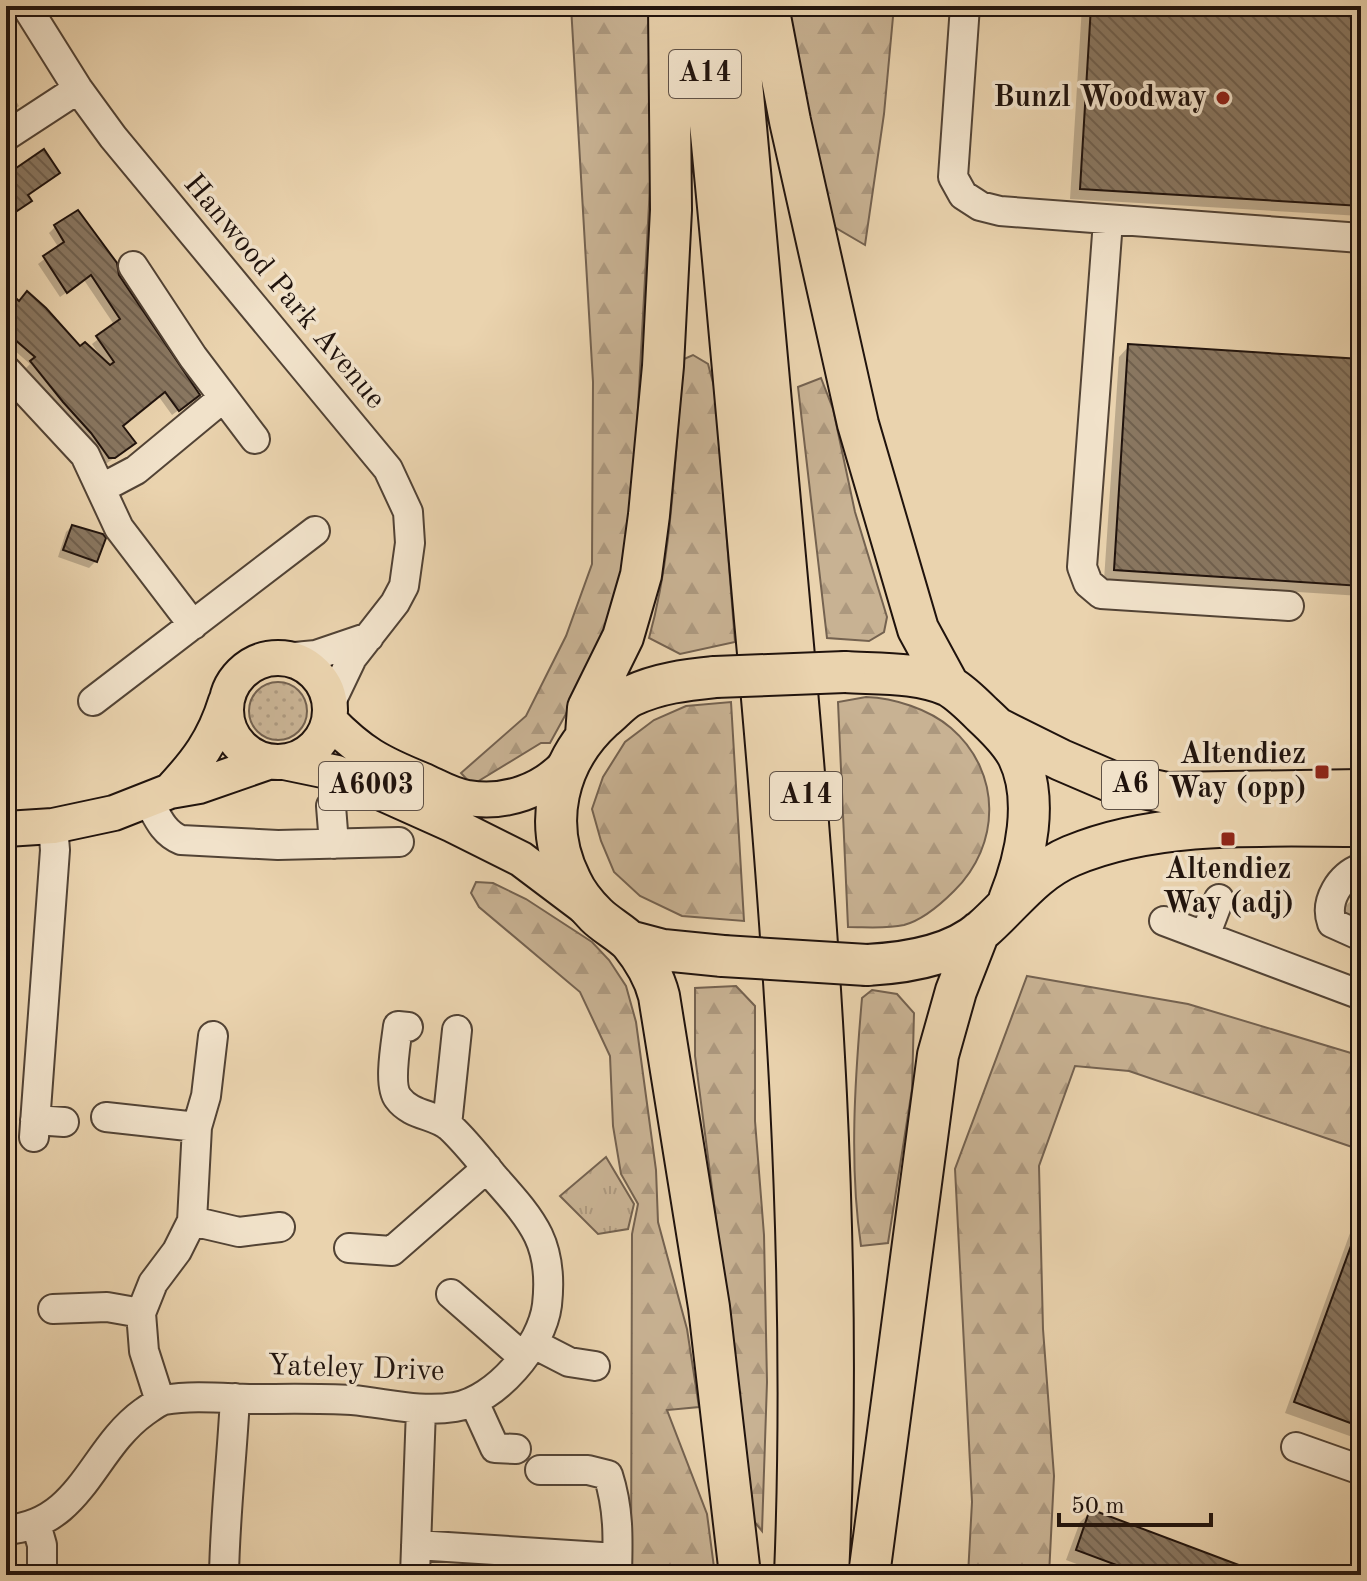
<svg xmlns="http://www.w3.org/2000/svg" width="1367" height="1581" viewBox="0 0 1367 1581" font-family="'Old Standard TT',serif">
	<style>
		.grass { fill: url(#grass-dots); stroke: #746250; stroke-width: 2 }
		.forest { fill: url(#forest-firs); stroke: #746250; stroke-width: 2 }
		.park { fill: url(#park-tufts); stroke: #746250; stroke-width: 2 }
		.shadow { fill: #0003 }
		.building { fill: url(#building-back-hatch); stroke: #20130d; stroke-width: 2 }
		.lines { fill: none; stroke-linecap: round; stroke-linejoin: round }
		.minor-casing { stroke: #524335; stroke-width: 32 }
		.major-casing { stroke: #20130d; stroke-width: 38 }
		.highway-casing { stroke: #20130d; stroke-width: 44 }
		.minor { stroke: #f1e2ca; stroke-width: 28 }
		.major { stroke: #ead3ae; stroke-width: 34 }
		.highway { stroke: #ead3ae; stroke-width: 40 }
		.highway-bridge-casing { stroke: #20130d; stroke-width: 44; stroke-linecap: butt }
		.highway-bridge { stroke: #ead3ae; stroke-width: 40 }
		.poi-dot { fill: #8f2418; stroke: #f1e2ca; stroke-width: 3 }
		.labels { text-anchor: middle; dominant-baseline: central; stroke-width: 7; stroke-linejoin: round; paint-order: stroke }
		.shield { fill: #f1e2ca; stroke: #5f5146; stroke-width: 2 }
		.shield-label { font-size: 28px; font-weight: bold; fill: #20130d }
		.poi-label { font-size: 30px; font-weight: bold; fill: #20130d; stroke: #f1e2ca; text-anchor: end }
		.street-label { font-size: 30px; fill: #20130d; stroke: #f1e2ca }
	</style>
	<defs>
		<pattern id="grass-dots" width="8" height="8" patternUnits="userSpaceOnUse" patternTransform="scale(2)"><rect width="8" height="8" fill="#c8b293"/><path d="M2 2h.1M6 6h.1" fill="none" stroke="#ac987e" stroke-width="1.8" stroke-linecap="round"/></pattern>
		<pattern id="forest-firs" width="22" height="20" patternUnits="userSpaceOnUse" patternTransform="scale(2)"><rect width="22" height="20" fill="#c8b293"/><path d="M5 1l3.5 6h-7zM16 11l3.5 6h-7z" fill="#ac987e"/></pattern>
		<pattern id="park-tufts" width="24" height="20" patternUnits="userSpaceOnUse" patternTransform="scale(2)"><rect width="24" height="20" fill="#c8b293"/><path d="M3 7l-1-3M5 7V3M7 7l1-3M15 17l-1-3M17 17v-4M19 17l1-3" fill="none" stroke="#ac987e"/></pattern>
		<pattern id="building-back-hatch" width="6" height="6" patternUnits="userSpaceOnUse" patternTransform="scale(2)"><rect width="6" height="6" fill="#897761"/><path d="M-1 5l2 2M0 0l6 6M5-1l2 2" fill="none" stroke="#70604e"/></pattern>
	</defs>
	<rect width="100%" height="100%" fill="#ead3ae"/>
	<filter id="stains"><feTurbulence type="fractalNoise" baseFrequency=".0025" numOctaves="4"/><feColorMatrix values="0 0 0 0 .2 0 0 0 0 .09 0 0 0 0 .02 0 0 0 .5 -.17"/></filter>
	<radialGradient id="worn" r=".72"><stop offset=".6" stop-color="#630" stop-opacity="0"/><stop offset="1" stop-color="#630" stop-opacity=".3"/></radialGradient>
	<!-- grass -->
	<path class="grass" d="M249 711a29 29 0 1 1 58 0a29 29 0 1 1-58 0Z"/>
	<!-- forest -->
	<path class="forest" d="M571,6H649L653,131L630,555L606,641L550,743H541L472,785L461,773L526,716L566,636L592,564L593,382Z
		M788,6H894L884,114L865,245L831,225L800,83Z
		M693,355L708,364L715,390L735,642L680,654L649,638C674,548 674,452 684,359Z
		M821,378L833,409L855,512L887,617L884,632L869,641L827,638L798,387Z
		M866,697C894,698 929,709 951,728C1002,772 1001,845 954,891C940,905 923,920 904,925C886,929 866,927 848,927L838,702Z
		M731,702L744,921L682,916L640,896L614,872L601,841L592,809L603,777L625,742L654,720L686,706Z
		M476,882L493,883L526,899L592,942L609,960L626,986L636,1022L656,1170L658,1222L687,1329L699,1407L667,1410L707,1514L715,1575H631L632,1234L638,1204L621,1174L613,1126L610,1056L580,992L479,907L471,893Z
		M1027,976L1188,1004L1361,1056V1150L1129,1071L1075,1066L1039,1166L1043,1329L1054,1476L1049,1575H968L972,1502L955,1169Z
		M736,986L755,1006V1121L764,1235L767,1382L762,1531L748,1514L745,1445L695,1056V988Z
		M872,990L897,994L914,1013L912,1089L888,1243L861,1246C849,1165 855,1078 862,998Z"/>
	<!-- park -->
	<path class="park" d="M606,1157L634,1204L628,1229L598,1234L560,1196Z"/>
	<!-- shadow -->
	<path class="shadow" d="M1082,6H1361V216L1070,199Z
		M6,83L19,106L6,116Z
		M6,177L51,179L27,196L30,201L7,218Z
		M55,227L117,276L192,400L172,415L159,397L121,426L127,449L107,463H103L26,368L30,364L6,343V290L79,349L101,357L92,344L115,326L84,280L60,297L38,264L59,248L49,233Z
		M1129,346L1361,361V596L1104,580L1119,357Z
		M6,398L16,408L6,418Z
		M73,525L96,561L89,568L58,557L66,532Z
		M1361,892V934L1341,910Z
		M1361,1215V1440L1285,1413L1354,1222Z
		M1091,1512L1259,1575H1106L1066,1560L1080,1522Z"/>
	<!-- building -->
	<path class="building" d="M1091,6H1361V206L1080,189Z
		M44,149L60,173L28,195L32,201L14,213L12,209L6,212V175Z
		M78,210L117,263L119,275L200,395L179,411L165,392L123,426L136,443L115,458H109L91,433L63,402L30,361L35,357L6,332V289L19,301L27,291L46,308L80,346L85,342L110,365L114,362L96,336L120,319L91,275L67,293L43,256L64,242L54,225Z
		M1128,344L1361,359V586L1114,570Z
		M72,525L103,534L106,538L97,562L63,550Z
		M1359,1224H1361V1427L1294,1402Z
		M1090,1509L1260,1573V1575H1143L1076,1550Z"/>
	<g class="lines">
		<!-- minor casing -->
		<g class="minor-casing">
			<path id="minor" d="M26,6L78,89L113,137L388,469L408,512L410,543L404,586L395,603L352,658L330,704
				M965,6L953,177L963,195L980,206L1000,211L1361,238
				M6,136L78,89
				M1108,221L1082,567L1088,583L1101,594L1289,606
				M133,266L193,357L255,439
				M6,370L85,455L119,528L193,625
				M102,488L136,470L223,398
				M284,658L316,655L369,637
				M93,701L315,531
				M148,800C157,816 163,833 181,840L278,845L399,842
				M331,806L334,844
				M1361,868C1340,876 1324,901 1332,923L1361,936
				M1164,921L1361,995
				M1205,936L1219,899
				M106,1117L197,1127
				M35,1120L64,1122
				M447,1125L457,1030
				M34,1137L55,850L53,826
				M192,1221L239,1232L280,1227
				M349,1248L392,1251L487,1168
				M451,1294L523,1357
				M53,1309L107,1307L141,1313
				M534,1344L569,1362L595,1366
				M160,1401L144,1351L141,1313L153,1283L177,1251L192,1221L197,1127L206,1096L213,1036
				M474,1402L495,1448L516,1449
				M1296,1447L1361,1470
				M540,1470H588L608,1475C619,1509 618,1539 617,1574
				M36,1524L42,1545V1575
				M6,1530C82,1524 91,1450 144,1412C150,1408 157,1402 164,1400C192,1395 221,1398 249,1399C283,1399 318,1398 352,1400C386,1403 420,1413 455,1407C496,1400 542,1346 547,1305C554,1243 533,1221 494,1177C480,1160 466,1142 450,1127C435,1114 411,1116 398,1098C388,1085 396,1043 398,1026L408,1027
				M416,1545L617,1558
				M224,1575C225,1516 232,1457 235,1398
				M415,1575L421,1409"/>
		</g>
		<!-- major casing -->
		<g class="major-casing">
			<path id="major" d="M226 710a52 52 0 1 1 104 0a52 52 0 1 1-104 0Z
				M329,720C361,753 380,763 422,780C436,786 452,796 468,798C506,804 543,791 568,763
				M284,762L337,773L453,825L521,859L586,908
				M170,791C197,762 214,740 226,701
				M6,829L53,826L114,813L170,791L199,786L268,762"/>
		</g>
		<!-- highway casing -->
		<g class="highway-casing">
			<path id="highway" d="M698,6C720,210 737,415 755,620C784,937 808,1256 795,1575
				M735,6C754,208 772,410 790,612C819,932 844,1254 828,1575
				M768,6L790,121L858,424L918,629L949,686
				M845,672C878,674 919,672 949,686C961,693 972,704 982,714C995,726 1010,740 1018,756C1039,799 1026,858 1009,900
				M715,677C686,680 658,683 631,696C621,701 612,712 603,719C557,761 542,824 571,881C576,892 587,906 596,915C606,925 620,932 630,942C643,958 654,976 659,996L709,1307L740,1575
				M997,728L1061,760L1110,781L1167,793L1361,790
				M586,735L588,708L623,637L641,575L649,515L663,366L671,210L669,6
				M629,941L663,950L723,956
				M867,965C905,963 952,956 982,930C1012,904 1033,872 1071,856C1158,819 1268,826 1361,826
				M869,1575L938,1055L956,991L979,932"/>
		</g>
		<!-- minor -->
		<use href="#minor" class="minor"/>
		<!-- major -->
		<use href="#major" class="major"/>
		<!-- highway -->
		<use href="#highway" class="highway"/>
		<!-- highway-bridge casing -->
		<g class="highway-bridge-casing">
			<path id="highway-bridge" d="M715,677L845,672
				M723,956L867,965"/>
		</g>
		<!-- highway-bridge -->
		<use href="#highway-bridge" class="highway-bridge"/>
	</g>
	<!-- markers -->
	<g class="poi-dot">
		<circle cx="1223" cy="98" r="8"/>
		<rect x="1314" y="764" width="16" height="16" rx="4"/>
		<rect x="1220" y="831" width="16" height="16" rx="4"/>
	</g>
	<g class="labels">
		<!-- shield labels -->
		<g class="shield">
			<rect x="669" y="50" width="72" height="48" rx="6"/>
			<rect x="1102" y="761" width="56" height="48" rx="6"/>
			<rect x="319" y="762" width="104" height="48" rx="6"/>
			<rect x="770" y="772" width="72" height="48" rx="6"/>
		</g>
		<g class="shield-label">
			<text x="705" y="74">A14</text>
			<text x="1130" y="785">A6</text>
			<text x="371" y="786">A6003</text>
			<text x="806" y="796">A14</text>
		</g>
		<!-- poi labels -->
		<g class="poi-label">
			<text x="1207" y="98">Bunzl Woodway</text>
			<text x="1306" y="755">Altendiez<tspan x="1306" dy="34">Way (opp)</tspan></text>
			<text x="1228" y="870" text-anchor="middle">Altendiez<tspan x="1228" dy="34">Way (adj)</tspan></text>
		</g>
		<!-- street labels -->
		<g class="street-label">
			<text transform="translate(284 292) rotate(50)">Hanwood Park Avenue</text>
			<text transform="translate(356 1369) rotate(2)">Yateley Drive</text>
		</g>
	</g>
	<!-- margin -->
	<rect width="1367" height="1581" fill="none" stroke="#ead3ae" stroke-width="32"/>
	<rect x="8" y="8" width="1351" height="1565" fill="none" stroke="#20130d" stroke-width="4"/>
	<rect x="16" y="16" width="1335" height="1549" fill="none" stroke="#20130d" stroke-width="2"/>
	<!-- scale -->
	<path d="M1059 1513v12h152v-12" fill="none" stroke="#20130d" stroke-width="4"/>
	<text x="1071" y="1513" font-size="24" fill="#20130d" stroke="#f1e2ca" stroke-width="6" paint-order="stroke">50 m</text>
	<rect width="100%" height="100%" filter="url(#stains)"/>
	<rect width="100%" height="100%" fill="url(#worn)"/>
</svg>
